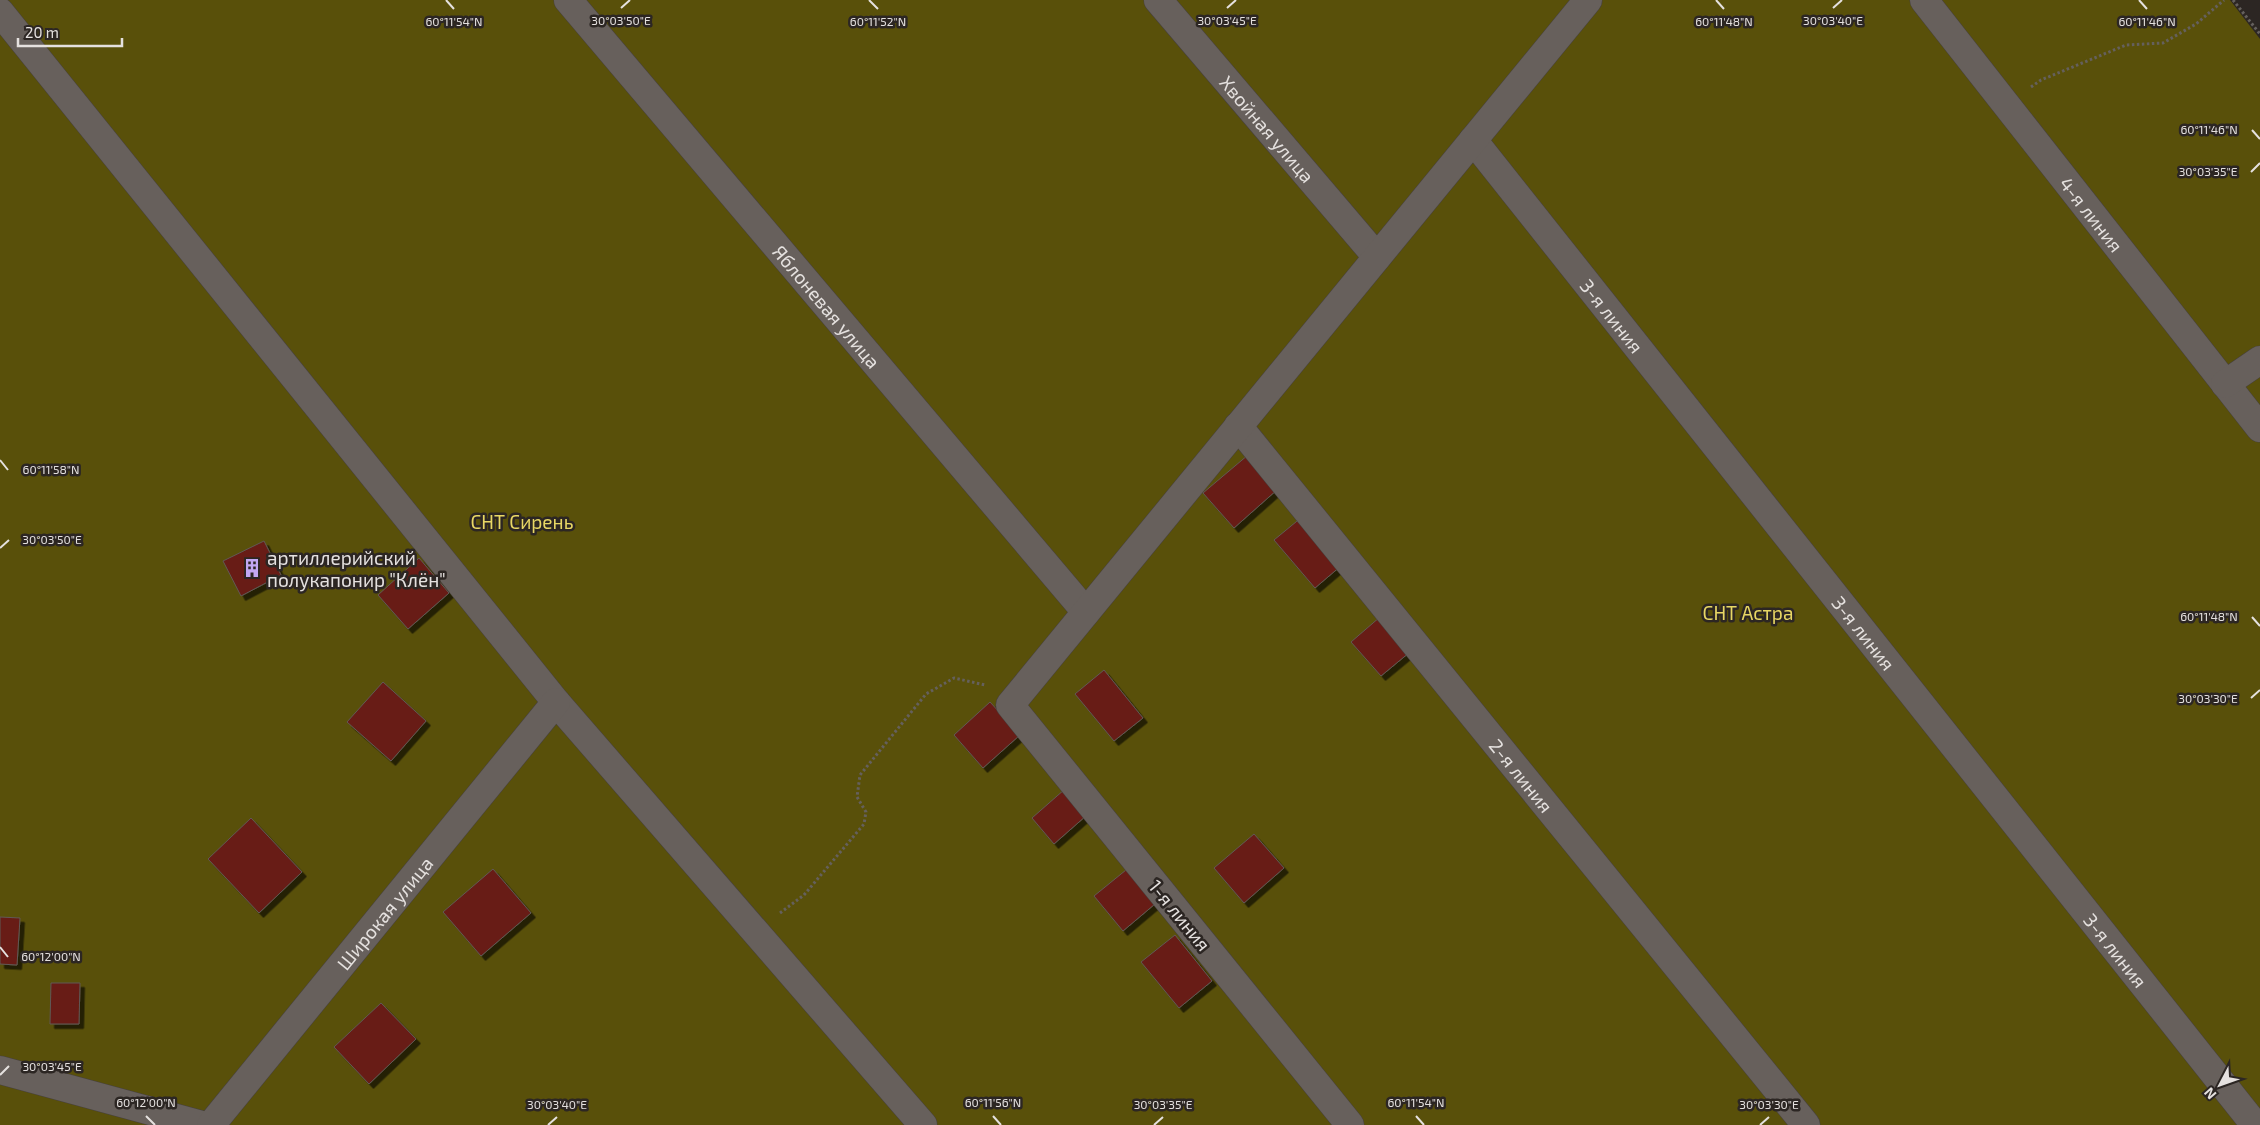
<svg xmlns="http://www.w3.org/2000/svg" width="2260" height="1125" viewBox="0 0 2260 1125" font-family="'Exo 2',sans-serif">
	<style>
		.green { fill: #59500a }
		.building { fill: #671e12; stroke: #615857; filter: url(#shadow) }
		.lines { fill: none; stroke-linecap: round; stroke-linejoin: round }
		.minor-casing { stroke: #47413f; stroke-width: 29 }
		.path { stroke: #65605d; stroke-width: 3; stroke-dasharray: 2.5 2.5; stroke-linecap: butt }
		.minor { stroke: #67605c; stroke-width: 28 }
		.ticks { fill: none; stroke: #e5e1df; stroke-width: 2 }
		.labels { text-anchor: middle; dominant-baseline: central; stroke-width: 5; stroke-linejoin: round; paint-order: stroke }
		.street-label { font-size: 19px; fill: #e5e1df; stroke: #2c2623 }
		.park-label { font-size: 19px; fill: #e8d764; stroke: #2c2623 }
		.poi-label { font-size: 19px; fill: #e5e1df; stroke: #2c2623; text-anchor: start }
		.ticks-label { font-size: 12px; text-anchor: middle; fill: #e5e1df; stroke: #2c2623; stroke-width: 5; stroke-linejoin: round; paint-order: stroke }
	</style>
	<defs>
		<filter id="shadow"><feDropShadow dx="4.5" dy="4.5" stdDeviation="0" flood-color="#0009"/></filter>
	</defs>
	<rect width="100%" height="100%" fill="#2c2623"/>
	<!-- green -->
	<path class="green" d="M0,0H2230L2260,39V1125H0Z"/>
	<!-- building -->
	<path class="building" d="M1248,455L1278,489L1234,528L1203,493Z
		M1302,517L1342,565L1315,588L1274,540Z
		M264,541L281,575L241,596L223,561Z
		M419,558L449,593L408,629L378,595Z
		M1380,617L1410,652L1381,676L1351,642Z
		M1104,670L1143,718L1114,741L1075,694Z
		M383,682L426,721L391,761L347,722Z
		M990,702L1020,735L983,768L954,735Z
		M1065,789L1087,815L1054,844L1032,818Z
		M251,818L302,872L259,913L208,859Z
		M1254,834L1284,868L1244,903L1214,868Z
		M493,869L531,913L481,956L443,912Z
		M1126,870L1155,904L1123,931L1094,896Z
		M0,917L20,918L17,965L0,964Z
		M1175,935L1212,981L1179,1008L1141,962Z
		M51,983H80L79,1024H50Z
		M381,1003L416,1039L369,1084L334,1047Z"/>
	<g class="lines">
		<!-- minor casing -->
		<g class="minor-casing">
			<g id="minor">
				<path id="s1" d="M568,0L1086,612"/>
				<path id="s2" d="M1158,0L1377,257"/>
				<path id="s3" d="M1924,0L2260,428"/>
				<path d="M0,12L556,702L923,1125"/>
				<path id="s4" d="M1473,140L2255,1125"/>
				<path d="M2225,384L2260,360"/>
				<path id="s5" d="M1238,426L1806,1125"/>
				<path d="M0,1070L202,1125"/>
				<path id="s6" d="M211,1125L556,702"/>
				<path d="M1350,1125L1010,705L1588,0"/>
			</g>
		</g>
		<!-- path -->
		<path class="path" d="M2233,0L2260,34
			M2031,87L2041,80L2126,45L2163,43L2196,24L2224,0
			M780,913L804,895L864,824L866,812L857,797L860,775L926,694L954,678L985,685"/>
		<!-- minor -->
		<use href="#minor" class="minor"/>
	</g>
	<!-- ticks -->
	<path class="ticks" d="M446,0L454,9M869,0L878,9M1716,0L1724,9M2139,0L2147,9M621,8L630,0M1227,8L1236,0M1833,8L1842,0M2252,130L2260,139M2251,172L2260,163M0,460L8,470M0,548L9,540M2252,617L2260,626M2251,698L2260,690M0,947L8,957M0,1075L9,1066M146,1116L155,1125M993,1116L1001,1125M1416,1116L1424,1125M548,1125L557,1117M1154,1125L1163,1117M1760,1125L1769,1117"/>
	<!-- icons -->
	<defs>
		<g id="building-bare" transform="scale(1.5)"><path d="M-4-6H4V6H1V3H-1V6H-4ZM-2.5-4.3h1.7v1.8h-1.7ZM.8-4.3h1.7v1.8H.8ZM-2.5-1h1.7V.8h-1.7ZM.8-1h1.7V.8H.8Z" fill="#c2a8f3" stroke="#2c2623" stroke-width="2.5" paint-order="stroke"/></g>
	</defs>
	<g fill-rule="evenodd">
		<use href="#building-bare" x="252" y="568"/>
	</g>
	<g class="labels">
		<!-- street labels -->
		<g class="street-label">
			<text stroke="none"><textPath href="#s2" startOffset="169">Хвойная улица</textPath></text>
			<text stroke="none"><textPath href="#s3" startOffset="272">4-я линия</textPath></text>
			<text stroke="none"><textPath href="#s1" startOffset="401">Яблоневая улица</textPath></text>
			<text stroke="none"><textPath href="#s4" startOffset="224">3-я линия</textPath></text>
			<text stroke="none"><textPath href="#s4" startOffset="629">3-я линия</textPath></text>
			<text stroke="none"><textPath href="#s5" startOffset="450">2-я линия</textPath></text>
			<text stroke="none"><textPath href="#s6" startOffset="274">Широкая улица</textPath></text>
			<text transform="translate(1180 915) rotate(51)">1-я линия</text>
			<text stroke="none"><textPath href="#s4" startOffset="1034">3-я линия</textPath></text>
		</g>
		<!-- park labels -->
		<g class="park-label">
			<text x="522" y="521">СНТ Сирень</text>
			<text x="1748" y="612">СНТ Астра</text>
		</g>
		<!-- poi labels -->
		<g class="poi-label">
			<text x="267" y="557">артиллерийский<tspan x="267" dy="22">полукапонир "Клён"</tspan></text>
		</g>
	</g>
	<g class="ticks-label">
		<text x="621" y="25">30°03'50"E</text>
		<text x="1227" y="25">30°03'45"E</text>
		<text x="1833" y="25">30°03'40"E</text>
		<text x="2147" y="26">60°11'46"N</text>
		<text x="878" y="26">60°11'52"N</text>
		<text x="1724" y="26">60°11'48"N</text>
		<text x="454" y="26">60°11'54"N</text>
		<text x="2209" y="134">60°11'46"N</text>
		<text x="2208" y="176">30°03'35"E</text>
		<text x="51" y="474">60°11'58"N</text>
		<text x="52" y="544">30°03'50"E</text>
		<text x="2209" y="621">60°11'48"N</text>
		<text x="2208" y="703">30°03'30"E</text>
		<text x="51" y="961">60°12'00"N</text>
		<text x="52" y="1071">30°03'45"E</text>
		<text x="146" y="1107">60°12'00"N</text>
		<text x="993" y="1107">60°11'56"N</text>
		<text x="1416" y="1107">60°11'54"N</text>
		<text x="557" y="1109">30°03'40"E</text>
		<text x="1163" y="1109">30°03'35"E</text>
		<text x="1769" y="1109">30°03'30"E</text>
	</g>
	<!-- north arrow -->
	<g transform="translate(2220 1085) rotate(229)" stroke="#2c2623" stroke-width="4" paint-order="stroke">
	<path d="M0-4L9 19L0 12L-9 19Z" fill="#e5e1df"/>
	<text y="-8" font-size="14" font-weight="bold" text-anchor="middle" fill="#e5e1df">N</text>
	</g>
	<!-- scale -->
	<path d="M18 38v8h104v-8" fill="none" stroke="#e5e1df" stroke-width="2.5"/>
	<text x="25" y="38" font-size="15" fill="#e5e1df" stroke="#2c2623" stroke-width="4" paint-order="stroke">20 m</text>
</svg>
